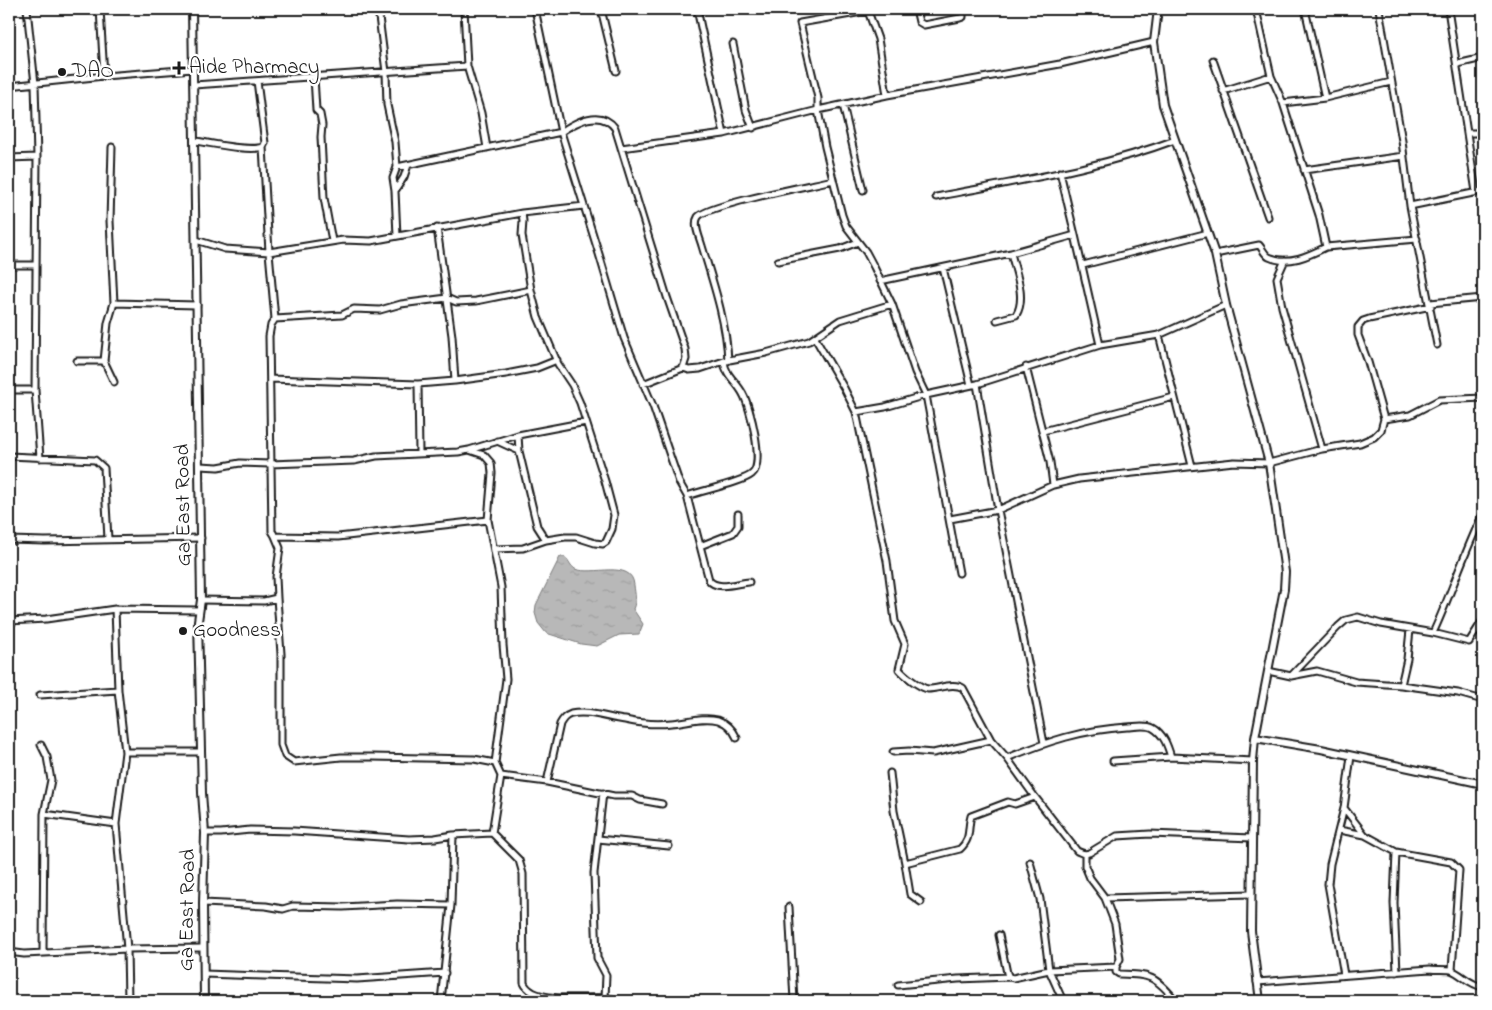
<svg xmlns="http://www.w3.org/2000/svg" width="1492" height="1010" viewBox="0 0 1492 1010" font-family="'Indie Flower',sans-serif">
	<style>
		.water { fill: url(#water-ripples); stroke: #7a7a7a }
		.lines { fill: none; stroke-linecap: round; stroke-linejoin: round }
		.minor-casing { stroke: #1c1c1c; stroke-width: 9 }
		.tertiary-casing { stroke: #1c1c1c; stroke-width: 10 }
		.minor { stroke: #fff; stroke-width: 5 }
		.tertiary { stroke: #fff; stroke-width: 6 }
		.poi-dot { fill: #1c1c1c; stroke: #fff; stroke-width: 2 }
		.labels { text-anchor: middle; dominant-baseline: central; stroke-width: 4.5; stroke-linejoin: round; paint-order: stroke }
		.poi-label { font-size: 21px; fill: #1c1c1c; stroke: #fff; text-anchor: start }
		.street-label { font-size: 21px; fill: #1c1c1c; stroke: #fff }
	</style>
	<defs>
		<pattern id="water-ripples" width="26" height="14" patternUnits="userSpaceOnUse" patternTransform="scale(1.25)"><rect width="26" height="14" fill="#b8b8b8"/><path d="M2 4q2-2 4 0t4 0M15 11q2-2 4 0t4 0" fill="none" stroke="#9e9e9e"/></pattern>
	</defs>
	<rect width="100%" height="100%" fill="#fff"/>
	<filter id="ink" filterUnits="userSpaceOnUse"><feTurbulence type="fractalNoise" baseFrequency=".02" numOctaves="2"/><feDisplacementMap in="SourceGraphic" scale="10" xChannelSelector="R" yChannelSelector="G"/><feConvolveMatrix kernelMatrix="1 2 1 2 8 2 1 2 1" color-interpolation-filters="sRGB"/></filter>
	<g filter="url(#ink)">
		<!-- water -->
		<path class="water" d="M560,557H565C569,560 570,566 575,569C592,576 632,559 634,585C635,594 637,600 633,609L643,624L639,634L619,635L597,646L581,644L546,633L538,623L535,613L536,605Z"/>
		<g class="lines">
			<!-- minor casing -->
			<g class="minor-casing">
				<path id="minor" d="M27,9L35,84L37,157L35,390L40,458
					M100,9L104,76
					M378,9L386,72L387,105L395,142L397,167L393,178L395,191L397,236
					M464,9L467,66L481,113L487,148
					M535,9L561,132C577,121 601,109 615,128L667,297L685,349L686,359L683,368
					M601,9L616,71
					M697,9L724,134
					M916,9L919,22L924,25L960,18L963,17V9
					M1256,9L1271,76L1283,103L1319,215L1326,247L1417,239
					M1305,9L1325,98
					M1379,9L1402,141L1410,206L1437,345
					M1448,9L1476,192
					M733,44L746,110L753,128
					M1213,60L1268,217
					M1457,64L1483,58
					M314,77L316,110L320,114L322,125L321,137L324,198L332,241
					M257,81L265,143L263,147L269,252L275,319L342,315L354,309L380,310L401,304L447,298L456,302L476,301L531,290
					M194,85L467,66
					M9,86L104,76L193,69
					M1223,91L1271,76
					M887,95L878,39L868,11L800,23L818,98V110L825,147L842,215L846,226L866,252L874,267L892,304L915,372L926,395L959,573
					M1283,103L1325,98L1391,82
					M843,105L863,190
					M1467,133H1483
					M195,141C211,143 249,152 263,147
					M112,147L110,221L114,303L108,323L104,361L114,382
					M621,148L724,134L818,110L887,95L1060,64L1154,42
					M9,158L37,157
					M397,167L561,132L599,254L624,338L653,406L679,482L687,496L709,580C717,591 737,583 749,582
					M1304,170L1404,156
					M1060,172L1075,235
					M395,191L404,177L408,165
					M936,197C1016,181 1098,169 1175,140
					M1410,206L1483,191
					M437,228L452,336L455,381
					M196,240L225,249L269,252L343,240L371,241L522,213L584,206
					M1215,254L1259,245C1262,248 1265,255 1269,257C1288,266 1310,255 1326,247
					M1285,260L1277,278L1282,307L1322,449
					M778,261L840,249L858,242
					M9,265H35
					M1083,265L1208,233
					M943,268L971,385
					M880,281L1011,253L1075,235L1100,345
					M114,303L197,305
					M1430,303L1483,298
					M997,320L1016,315C1027,298 1015,271 1011,253
					M1159,335L1192,466
					M815,338L844,388L856,412L885,407L926,395L977,384L1100,345L1159,335L1226,305
					M77,361H104
					M728,361C727,324 713,282 702,246C700,238 693,225 698,217C706,205 813,185 833,180
					M1026,367L1050,462L1053,485
					M270,379L418,384L455,381L506,374L537,368L557,360
					M418,384L419,453
					M643,384L683,368L689,370L700,369L724,361L766,353L809,341L840,320L892,304
					M977,384L998,510L1044,743
					M9,390H35
					M856,412L887,561L895,621L905,644L899,669C904,675 920,688 928,689C939,689 953,682 963,688L991,740L1007,758L1035,797L1077,851C1082,853 1084,855 1089,853L1117,836L1150,834L1252,838
					M1384,419L1368,362L1358,335V327L1363,321L1369,319L1431,306
					M1043,431L1174,397
					M518,435L519,451L537,526L546,540
					M497,441L519,451
					M9,456L95,460L104,468L108,539
					M200,466L218,467L240,463L270,464L354,461L376,456L458,452L469,450L518,435L586,422
					M687,496C703,490 741,483 752,474C765,464 750,406 743,394C737,382 725,375 724,361
					M950,519L998,510L1053,485L1079,479L1234,462L1269,463L1322,449L1360,443L1374,437L1381,430L1384,419L1410,415L1439,400L1483,398
					M275,536L272,531L269,336L271,325L275,319
					M9,540L45,541L201,538
					M700,546L733,533L738,526V514
					M494,549L523,548L546,540L565,537H576L595,543L603,544L606,542L612,529L614,515L605,481L580,403L572,385L558,364L538,317L531,290L522,235L523,221L522,213
					M277,598L281,654V745L285,756L294,762L341,757H372L474,759L495,763
					M201,600L264,601L277,598L276,577L280,548L275,536L338,537L488,520
					M115,609L118,690L125,752
					M9,621L46,619L115,609L199,610
					M1433,633C1451,594 1464,553 1483,514
					M1268,671L1291,676L1317,671L1356,682L1401,685L1458,693L1483,700
					M1291,676L1338,627L1346,620L1358,617L1381,624L1433,633L1469,642L1483,620
					M1401,685L1407,659L1410,630
					M40,695L118,690
					M41,745L47,757L51,780L44,814L43,952
					M893,752L909,751L933,753L991,740
					M1007,758C1049,741 1081,730 1127,727C1135,727 1145,724 1153,728C1164,734 1168,747 1171,757
					M1113,761L1171,757L1253,761
					M890,773L894,811L905,863
					M501,776L547,782L614,796H632L640,800L662,804
					M547,782L560,724C563,719 565,716 571,714C588,710 608,718 625,720C639,723 656,725 671,723C686,722 703,716 718,720C727,723 733,729 737,738
					M603,793L594,873L597,958L606,975L605,998
					M1344,808L1365,835
					M44,814L116,824L125,752H201
					M116,824L127,949L128,1001
					M1339,830L1365,835L1396,852L1451,862L1459,870L1452,970
					M205,833H221L250,830L294,831L409,839L435,838L453,835L492,833L501,776L495,763L506,679L503,645L501,587L488,520L492,473L491,463L484,455L469,450
					M492,833L519,860L523,874L524,983C534,1005 586,996 606,998C611,999 617,1000 622,1001
					M598,839L669,846
					M1396,852L1394,903L1397,972
					M1085,854V866L1090,878L1105,898L1115,924L1120,959L1116,967V972L1119,974C1150,975 1155,975 1176,1001
					M1030,862L1040,899L1049,970L1063,1001
					M1105,898L1251,894
					M921,902L910,894L905,863L960,849C972,838 967,829 971,816L1008,802L1015,804L1035,797
					M203,903L266,906L283,909L293,906L343,907L397,904L451,905
					M789,907L794,1001
					M999,935L1007,973L1009,977
					M9,952L24,954L127,949L202,948
					M204,974L357,979L445,973
					M1344,975L1328,884L1330,864L1344,808L1351,756
					M1257,982L1430,969C1436,970 1445,969 1451,970C1462,974 1468,984 1483,987
					M898,985L958,979L1009,977L1013,978L1049,970L1116,967
					M441,1001L451,905L453,835"/>
			</g>
			<!-- tertiary casing -->
			<g class="tertiary-casing">
				<path id="tertiary" d="M192,9L201,600L198,621L202,793L205,833L203,903L204,1001
					M1158,9L1154,42L1163,105L1215,254L1226,305L1269,463L1285,572L1284,589L1255,738L1321,749L1483,784
					M1255,738L1253,761L1251,931L1260,1001"/>
			</g>
			<!-- minor -->
			<use href="#minor" class="minor"/>
			<!-- tertiary -->
			<use href="#tertiary" class="tertiary"/>
		</g>
	</g>
	<!-- markers -->
	<g class="poi-dot">
		<path d="M176.5 60.5h5v5h5v5h-5v5h-5v-5h-5v-5h5z"/>
		<circle cx="62" cy="72" r="5"/>
		<circle cx="183" cy="631" r="5"/>
	</g>
	<g class="labels">
		<!-- poi labels -->
		<g class="poi-label">
			<text x="189" y="68">Aide Pharmacy</text>
			<text x="72" y="72">DAO</text>
			<text x="193" y="631">Goodness</text>
		</g>
		<!-- street labels -->
		<g class="street-label">
			<text transform="translate(184 505) rotate(-91)">Ga East Road</text>
			<text transform="translate(188 910) rotate(-89)">Ga East Road</text>
		</g>
	</g>
	<!-- margin -->
	<rect width="1492" height="1010" fill="none" stroke="#fff" stroke-width="30"/>
	<rect x="15" y="15" width="1462" height="980" fill="none" stroke="#1c1c1c" stroke-width="2" filter="url(#ink)"/>
</svg>
